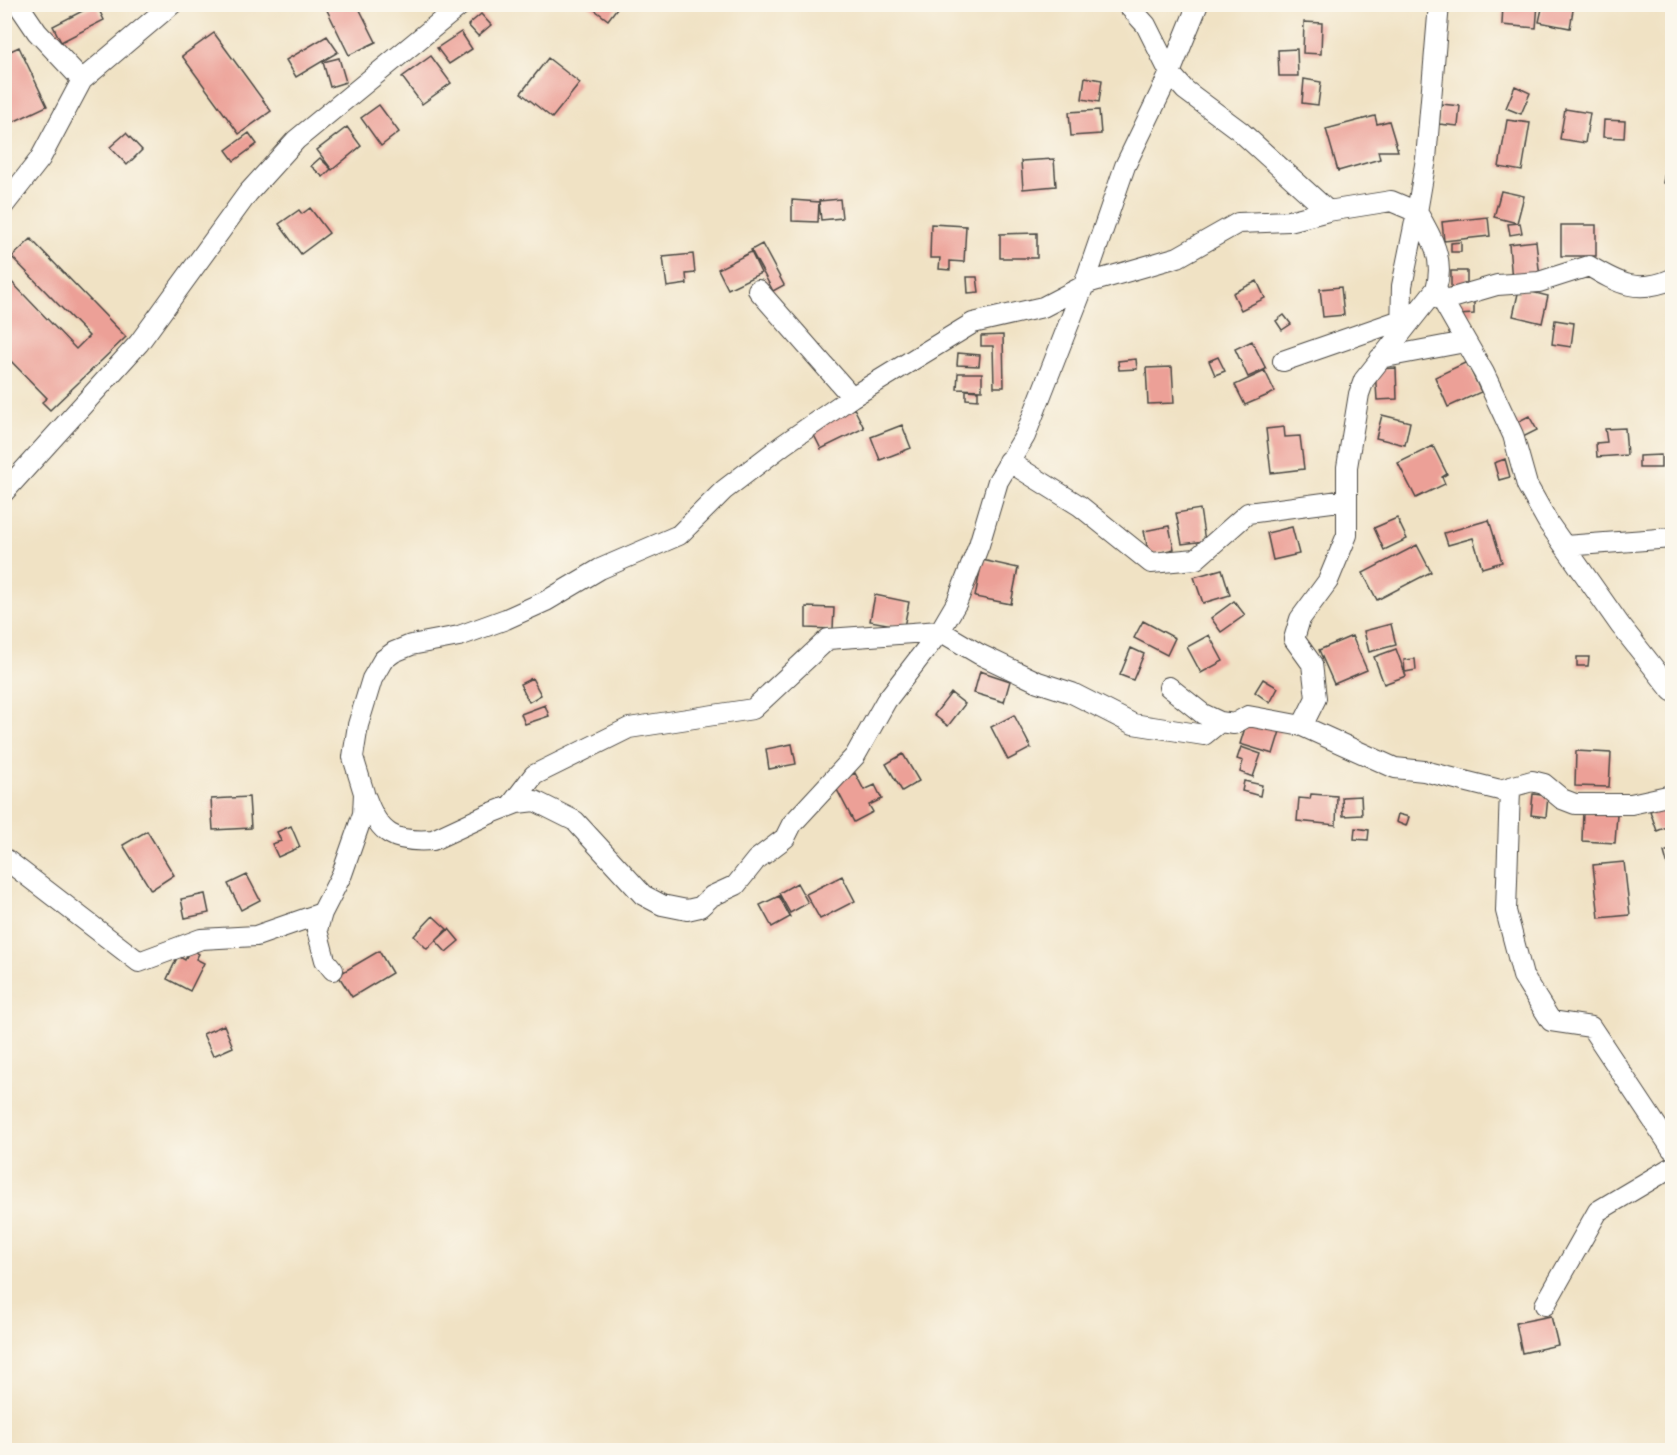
<svg xmlns="http://www.w3.org/2000/svg" width="1677" height="1455" viewBox="0 0 1677 1455" font-family="Dekko,sans-serif">
	<style>
		.building { fill: #eca097 }
		.lines { fill: none; stroke-linecap: round; stroke-linejoin: round }
		.minor-casing { stroke: #494642; stroke-width: 22 }
		.minor { stroke: #fff; stroke-width: 20 }
	</style>
	<rect width="100%" height="100%" fill="#fbf7ec"/>
	<filter id="ink" filterUnits="userSpaceOnUse"><feTurbulence type="fractalNoise" baseFrequency=".0167" numOctaves="2"/><feDisplacementMap in="SourceGraphic" scale="12" xChannelSelector="R" yChannelSelector="G"/><feConvolveMatrix kernelMatrix="1 2 1 2 8 2 1 2 1" color-interpolation-filters="sRGB"/></filter>
	<filter id="wash" filterUnits="userSpaceOnUse"><feTurbulence type="fractalNoise" baseFrequency=".008" numOctaves="4" result="noise"/><feDisplacementMap in="SourceGraphic" scale="24" xChannelSelector="R" yChannelSelector="G"/><feGaussianBlur stdDeviation="1.35" result="paint"/><feColorMatrix in="noise" values="0 0 0 0 0 0 0 0 0 0 0 0 0 0 0 0 0 1.4 0 .05"/><feComposite in="paint" operator="in"/></filter>
	<g filter="url(#wash)">
		<rect width="100%" height="100%" fill="#f0e2c4"/>
		<g id="blocks">
			<!-- building -->
			<path class="building" d="M96,4L104,20L61,42L53,26Z
				M324,4H357L376,42L349,55Z
				M587,4H620L608,20Z
				M1503,4H1538L1536,28L1502,25Z
				M1543,4H1574L1570,28L1539,22Z
				M481,14L491,25L478,36L468,25Z
				M1304,22L1322,23L1321,54L1303,53Z
				M461,32L472,49L449,64L437,48Z
				M214,33L271,111L239,134L182,56Z
				M327,36L338,52L296,77L286,60Z
				M19,47L47,106L13,122L4,105V54Z
				M1297,49L1298,76H1279L1278,50Z
				M431,56L451,83L422,104L402,77Z
				M339,58L346,82L330,87L323,62Z
				M548,58L580,83L552,118L521,93Z
				M1085,77L1102,80L1099,102L1082,99Z
				M1304,79L1321,82L1318,105L1302,103Z
				M1515,86L1530,93L1521,114L1506,108Z
				M1441,104L1460,106L1458,126L1439,124Z
				M379,105L399,132L381,146L361,118Z
				M1565,109L1590,113L1585,143L1560,139Z
				M1099,110L1101,134L1071,136L1069,112Z
				M1375,116L1377,124L1389,121L1398,151H1378L1380,159L1338,171L1326,129Z
				M1507,120L1530,123L1522,171L1499,167Z
				M1604,120L1625,121L1624,138L1603,137Z
				M347,127L361,146L332,170L317,150Z
				M126,133L142,150L127,165L110,147Z
				M249,133L257,144L234,161L226,150Z
				M1670,145H1672V185L1663,183Z
				M320,158L331,169L323,177L311,166Z
				M1054,159L1056,186L1023,189L1021,161Z
				M1501,191L1524,196L1517,223L1494,217Z
				M840,199L842,218L821,220L819,201Z
				M792,200L819,202L818,222L792,221Z
				M310,208L329,233L301,254L279,224L299,210L302,214Z
				M1488,217L1490,236L1444,241L1442,222Z
				M1520,223L1522,233L1510,235L1508,224Z
				M931,224L966,226L964,262L950,261V270L939,269L940,258H930Z
				M1561,225H1596V256H1561Z
				M1037,233V258H1000V234Z
				M31,239L126,337L50,410L42,402L47,398L5,355V275L76,349L89,336L12,257Z
				M1536,241L1540,278L1512,281L1509,244Z
				M1461,242V252H1451V243Z
				M762,244L784,285L773,291L751,250Z
				M751,252L761,273L728,289L718,269Z
				M693,254L695,273L686,274L687,284L667,287L663,257Z
				M1451,271H1467V289H1451Z
				M967,277H977L979,292L968,293Z
				M1257,281L1265,298L1241,310L1233,293Z
				M1341,287L1344,315L1323,317L1320,289Z
				M1519,289L1548,296L1542,323L1513,316Z
				M1474,300V314L1457,315V301Z
				M1284,315L1291,324L1282,330L1276,321Z
				M1555,320L1574,323L1571,347L1552,344Z
				M1003,335L1004,387H994L993,346H981V336Z
				M1252,341L1266,369L1248,377L1235,349Z
				M958,353L980,355L979,366L957,365Z
				M1218,357L1225,371L1215,375L1209,361Z
				M1136,359L1137,369L1119,370L1118,361Z
				M1467,362L1481,392L1448,407L1435,377Z
				M1172,367L1174,403L1148,404L1146,368Z
				M1396,368L1397,399L1377,400L1375,369Z
				M1265,371L1275,392L1245,405L1235,385Z
				M958,373H982V390L957,389Z
				M966,390L978,391V400L966,399Z
				M854,408L864,428L821,449L811,429Z
				M1382,415L1410,422L1405,445L1376,438Z
				M1529,416L1537,430L1521,438L1513,424Z
				M902,425L911,448L880,460L871,437Z
				M1284,427L1285,437L1300,436L1304,469L1271,473L1266,429Z
				M1625,428L1627,455L1597,457L1596,443L1607,442L1605,429Z
				M1433,446L1447,474L1442,477L1445,484L1416,498L1398,463Z
				M1661,455V468H1639V456Z
				M1505,459L1510,477L1499,480L1494,463Z
				M1200,509L1205,541L1182,544L1176,513Z
				M1397,518L1407,539L1384,550L1374,528Z
				M1489,520L1502,562L1482,568L1473,538L1448,545L1444,533Z
				M1169,526L1174,549L1149,555L1144,531Z
				M1292,527L1299,554L1273,560L1267,533Z
				M1417,545L1431,572L1377,600L1363,573Z
				M982,560L1018,568L1011,604L975,597Z
				M1222,569L1230,595L1203,603L1194,577Z
				M875,595L909,602L904,627L870,621Z
				M1234,601L1245,615L1221,632L1211,618Z
				M806,607L834,608L833,629L806,628Z
				M1143,621L1175,638L1167,655L1134,638Z
				M1391,624L1396,645L1369,652L1364,631Z
				M1209,635L1223,661L1201,673L1187,647Z
				M1352,636L1367,670L1334,684L1319,650Z
				M1131,648L1144,654L1133,680L1120,675Z
				M1396,649L1406,676L1384,684L1374,657Z
				M1577,657H1589L1588,666H1577Z
				M1415,659L1416,670L1405,672L1404,660Z
				M980,671L1010,681L1004,702L974,693Z
				M532,678L541,695L529,702L520,684Z
				M1263,679L1278,688L1270,703L1255,692Z
				M951,693L965,704L948,726L934,715Z
				M545,705L549,716L525,724L521,714Z
				M1014,715L1031,748L1008,760L991,727Z
				M1248,718L1281,728L1273,754L1240,744Z
				M792,744L796,764L769,769L766,749Z
				M1241,747L1261,754L1253,777L1240,772L1243,761L1237,759Z
				M1576,751L1611,753L1609,787L1575,786Z
				M903,754L919,781L902,791L886,764Z
				M855,773L864,790L875,785L882,799L869,805L873,812L854,822L834,784Z
				M1244,781L1262,785L1260,796L1242,791Z
				M1311,794L1337,796L1336,825L1297,821L1299,798L1310,799Z
				M1533,794L1548,796L1546,817L1531,815Z
				M1361,796L1362,815L1343,816L1342,797Z
				M249,797L251,828L213,830L211,799Z
				M1672,803V825L1657,831L1650,811Z
				M1583,812L1617,814L1615,843L1582,841Z
				M1398,814L1409,817L1406,826L1396,822Z
				M291,826L300,847L278,857L272,844L281,841L277,832Z
				M1355,828L1369,830L1368,840L1354,839Z
				M147,831L174,875L151,890L123,845Z
				M1672,849V881L1664,852Z
				M1624,862L1630,915L1599,918L1593,865Z
				M247,875L260,900L241,910L228,884Z
				M842,876L855,901L820,919L806,894Z
				M797,883L808,903L790,913L779,893Z
				M205,894L209,913L185,918L181,899Z
				M779,896L790,917L772,927L760,905Z
				M433,916L447,929L427,949L414,936Z
				M449,929L459,941L446,952L436,941Z
				M190,949L199,954L196,959L204,963L190,991L167,979L178,956L185,960Z
				M379,951L392,973L352,997L338,975Z
				M224,1025L233,1047L213,1056L203,1034Z
				M1551,1316L1558,1345L1522,1353L1516,1323Z"/>
		</g>
	</g>
	<g filter="url(#ink)">
		<use href="#blocks" fill-opacity="0" stroke="#494642" stroke-width="1.5"/>
		<g class="lines">
			<!-- minor casing -->
			<g class="minor-casing">
				<path id="minor" d="M18,4L37,32L82,80
					M1127,4L1146,25L1170,73L1185,90L1240,131L1328,211
					M1439,4L1426,159L1417,212C1432,237 1445,260 1436,289L1484,373L1513,435L1527,485L1549,524L1620,625L1672,691
					M4,205L40,159L82,80L172,4
					M758,290L852,397
					M1442,301L1497,285L1539,282L1589,266C1619,284 1638,294 1672,279
					M1380,358L1465,342
					M1283,361L1401,320
					M1008,461L1080,506L1151,563L1196,559L1248,513L1347,500
					M4,492L139,343L248,193L296,140L462,4
					M1565,546L1672,538
					M1169,687L1203,714L1220,722L1234,724L1248,716L1302,726L1395,768L1424,771L1500,790L1532,781L1544,784L1562,799L1575,804H1631L1672,795
					M1302,726L1316,698L1312,664L1294,639L1300,619L1328,581L1347,535V467L1359,394L1364,380L1436,289
					M1510,789L1506,911L1523,976L1551,1021L1591,1027L1672,1149
					M366,798C379,834 394,843 433,840L489,814L517,803L535,801L575,821L643,895L662,905L687,910L700,907L712,896L736,885L756,860L785,838L792,824L855,756L886,701L940,631L957,602L979,545L998,481L1025,436L1084,285L1125,166L1170,73L1198,4
					M511,805L534,775L629,728L753,709L828,639L940,631L979,654L1038,682L1072,693L1133,724L1204,735L1220,722
					M4,858L139,962L201,939L256,936L322,913
					M333,970L325,960L317,930L322,913L342,874L363,814L364,793L353,757L358,725L372,679L383,660L394,652L411,645L459,636L506,619L546,601L600,569L679,535L724,490L783,445L852,397L973,323L1043,307L1091,282L1178,257L1238,223L1289,221L1328,211L1391,201L1417,212L1402,286L1401,332
					M1545,1305L1598,1211L1672,1167"/>
			</g>
			<!-- minor -->
			<use href="#minor" class="minor"/>
		</g>
	</g>
	<!-- margin -->
	<rect width="1677" height="1455" fill="none" stroke="#fbf7ec" stroke-width="24"/>
</svg>
